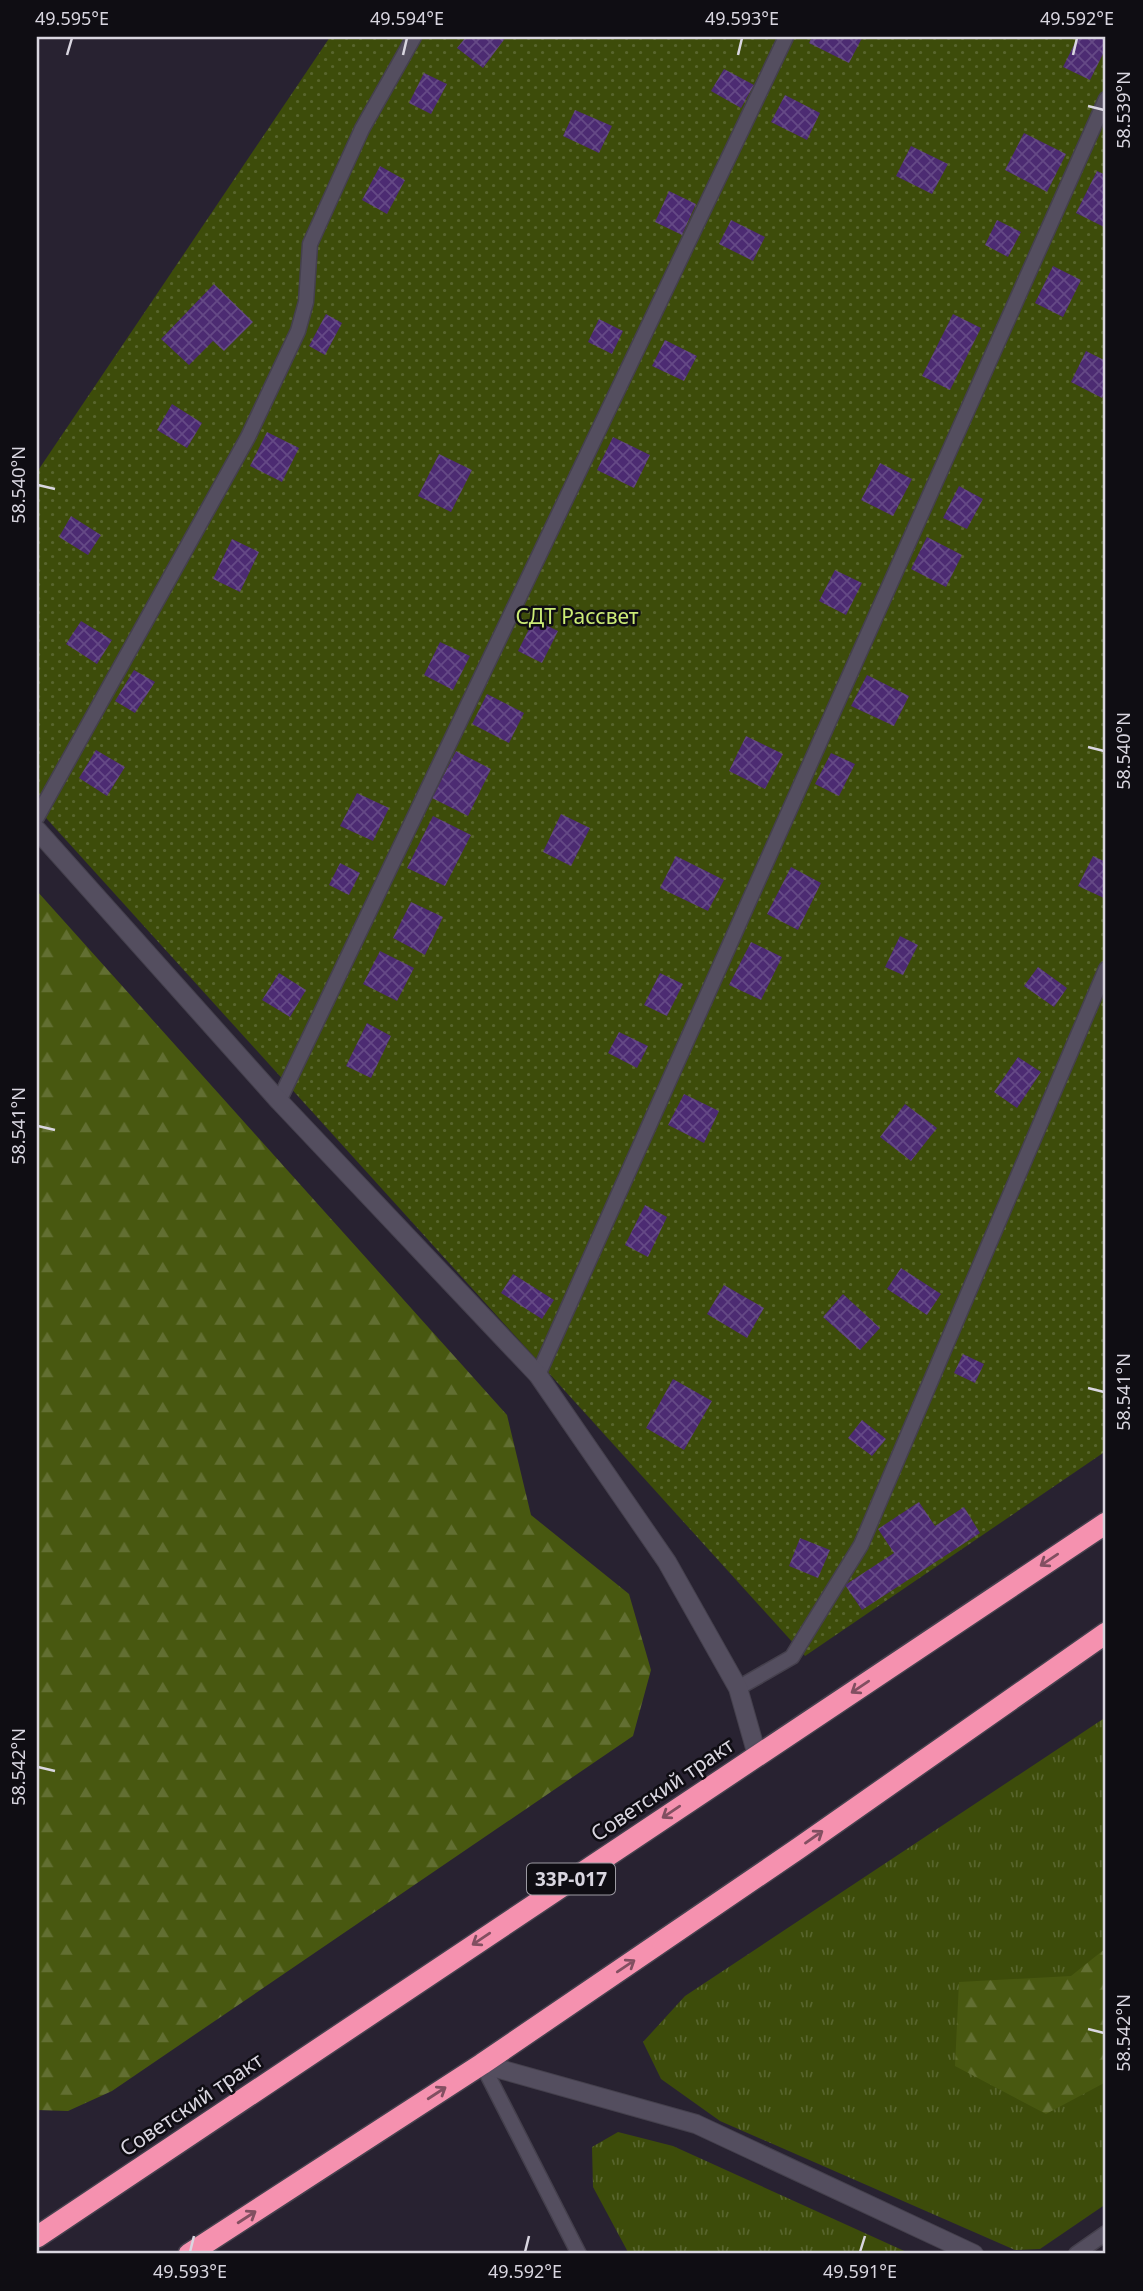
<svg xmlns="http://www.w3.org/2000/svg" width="1143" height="2291" viewBox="0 0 1143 2291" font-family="'Noto Sans',sans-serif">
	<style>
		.grass { fill: url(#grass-tufts) }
		.forest { fill: url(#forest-firs) }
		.garden { fill: url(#garden-dots) }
		.building { fill: url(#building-cross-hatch) }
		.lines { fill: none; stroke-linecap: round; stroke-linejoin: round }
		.lane-casing { stroke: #45404d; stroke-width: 17 }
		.street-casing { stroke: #45404d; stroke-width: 20 }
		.highway-casing { stroke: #45404d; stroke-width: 24 }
		.lane { stroke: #544e5f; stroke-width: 14 }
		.street { stroke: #544e5f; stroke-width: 18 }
		.highway { stroke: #f591af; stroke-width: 21 }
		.oneway { stroke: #824f61 }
		.ticks { fill: none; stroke: #d9d6e0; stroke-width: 2.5 }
		.labels { text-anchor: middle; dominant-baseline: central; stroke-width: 5; stroke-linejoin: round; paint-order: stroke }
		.shield { fill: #0f0d13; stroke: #9c9aa2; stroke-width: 2 }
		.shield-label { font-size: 19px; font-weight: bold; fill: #d9d6e0 }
		.park-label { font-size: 21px; fill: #ccec76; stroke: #0f0d13 }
		.street-label { font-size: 21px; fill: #d9d6e0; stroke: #0f0d13 }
		.neatline { fill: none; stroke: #d9d6e0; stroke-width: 2.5 }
		.ticks-label { font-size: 18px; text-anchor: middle; fill: #d9d6e0 }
	</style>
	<defs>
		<pattern id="grass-tufts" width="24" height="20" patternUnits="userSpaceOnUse" patternTransform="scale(1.75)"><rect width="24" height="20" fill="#3d4c0a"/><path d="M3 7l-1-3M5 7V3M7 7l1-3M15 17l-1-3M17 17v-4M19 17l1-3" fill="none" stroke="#58652d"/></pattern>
		<pattern id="forest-firs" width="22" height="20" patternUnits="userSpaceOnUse" patternTransform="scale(1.75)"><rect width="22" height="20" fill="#485810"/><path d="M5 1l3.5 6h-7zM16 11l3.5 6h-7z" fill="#626f32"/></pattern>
		<pattern id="garden-dots" width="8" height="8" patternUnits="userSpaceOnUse" patternTransform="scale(1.75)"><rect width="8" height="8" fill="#3d4c0a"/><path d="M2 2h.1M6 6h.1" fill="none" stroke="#58652d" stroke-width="1.8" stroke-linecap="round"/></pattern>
		<pattern id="building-cross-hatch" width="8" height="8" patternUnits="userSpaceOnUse" patternTransform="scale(1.75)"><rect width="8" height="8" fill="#4c2b72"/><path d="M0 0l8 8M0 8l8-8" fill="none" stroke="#654986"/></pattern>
	</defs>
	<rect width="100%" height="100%" fill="#282231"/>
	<!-- grass -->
	<path class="grass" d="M1106,1717V2204L1040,2249L1015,2250L720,2121L661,2079L643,2042L685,1996Z
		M618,2132L673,2146L911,2254H629L593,2187L592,2147Z"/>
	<!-- forest -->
	<path class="forest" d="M37,891L507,1415L531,1515L629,1594L651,1670L633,1736L112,2091L68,2111L37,2110Z
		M1106,1948V2082L1046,2114L955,2066L959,1982L1071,1976Z"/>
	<!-- garden -->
	<path class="garden" d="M330,37H1106V1451L805,1656L37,808V472Z"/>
	<!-- building -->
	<path class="building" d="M466,37H506L483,68L457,48Z
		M812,37H860L862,38L849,63L809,43Z
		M1078,37H1106V48L1090,80L1063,67Z
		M724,69L754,85L741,108L711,91Z
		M424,73L447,84L431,114L409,103Z
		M785,95L820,113L807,140L771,122Z
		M575,110L612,126L599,153L563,136Z
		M1024,133L1066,154L1047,192L1005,170Z
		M911,146L948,164L932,194L896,176Z
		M380,166L405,180L387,214L362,200Z
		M1097,171L1106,175V228L1076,213Z
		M669,191L696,204L682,235L655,222Z
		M731,220L765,237L753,261L719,244Z
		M997,220L1021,232L1008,257L985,245Z
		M1053,266L1081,280L1063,317L1035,303Z
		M214,284L253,322L224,351L213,341L189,365L161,339Z
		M326,314L342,323L325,355L309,346Z
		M953,314L981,328L950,390L922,376Z
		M599,319L623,331L612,354L588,342Z
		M665,340L697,356L684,381L652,366Z
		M1086,351L1106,361V390L1102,398L1071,382Z
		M172,404L202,423L187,448L157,430Z
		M267,432L299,448L282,482L250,466Z
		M613,437L650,455L634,488L597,470Z
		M439,454L472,470L451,512L418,496Z
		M880,463L912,479L893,516L861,500Z
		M959,486L983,499L967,529L943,518Z
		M71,516L101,535L88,555L59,537Z
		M927,537L962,555L946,587L911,569Z
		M232,539L259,552L240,592L213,579Z
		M835,570L862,583L846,615L819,601Z
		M534,619L558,631L542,663L518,651Z
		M81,621L112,640L97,664L66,644Z
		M440,642L470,656L453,690L424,675Z
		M134,670L155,682L135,713L115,701Z
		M867,675L909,696L894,726L851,706Z
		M487,694L524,713L509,743L472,724Z
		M746,736L783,754L765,789L729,771Z
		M96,750L125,767L107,796L79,778Z
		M456,751L491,769L468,816L432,798Z
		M831,753L855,764L839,796L815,784Z
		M357,793L389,808L373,841L340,826Z
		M561,814L590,828L571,866L543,852Z
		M433,816L471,835L445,886L407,868Z
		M676,856L724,880L708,911L660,888Z
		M1093,856L1106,862V899L1078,886Z
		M340,863L360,873L349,895L329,885Z
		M791,867L821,883L798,930L767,914Z
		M411,902L443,917L425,955L393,938Z
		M900,936L918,945L903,975L885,967Z
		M751,942L782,957L761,1000L729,985Z
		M380,951L414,968L397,1001L363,984Z
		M1038,967L1067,988L1054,1007L1024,986Z
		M279,973L306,990L290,1017L262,1000Z
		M660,973L683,984L667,1016L644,1005Z
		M367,1023L391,1036L371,1078L346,1066Z
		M619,1032L648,1046L637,1068L608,1053Z
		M1018,1057L1041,1072L1017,1108L994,1092Z
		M684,1094L719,1111L704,1143L668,1125Z
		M905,1104L937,1128L911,1161L880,1137Z
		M645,1205L667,1217L648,1257L625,1245Z
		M901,1268L941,1294L927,1315L887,1289Z
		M513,1274L554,1300L542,1319L501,1293Z
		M724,1285L764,1308L747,1338L707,1314Z
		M843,1294L880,1328L860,1350L823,1317Z
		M963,1354L984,1364L975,1383L954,1373Z
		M673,1379L712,1401L684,1450L646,1428Z
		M862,1420L886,1439L872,1456L848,1438Z
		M919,1502L935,1526L964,1507L980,1533L862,1610L845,1585L894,1553L878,1529Z
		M800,1538L830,1550L818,1578L789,1566Z"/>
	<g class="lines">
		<!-- lane casing -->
		<g class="lane-casing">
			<path id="lane" d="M37,817L248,437L298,331L306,302L310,244L362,129L414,37
				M279,1101L786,37
				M538,1375L1106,99
				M738,1688L792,1657L861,1545L1106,969
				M482,2064L579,2254
				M1076,2254L1106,2233"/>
		</g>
		<!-- street casing -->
		<g class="street-casing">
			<path id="street" d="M37,830L279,1101L538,1375L667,1562L738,1688L757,1755
				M482,2064L696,2124L974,2254"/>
		</g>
		<!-- highway casing -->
		<g class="highway-casing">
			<path id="highway" d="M37,2237L1106,1523
				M189,2254L482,2064L799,1848L1106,1633"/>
		</g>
		<!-- lane -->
		<use href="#lane" class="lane"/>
		<!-- street -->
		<use href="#street" class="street"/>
		<!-- highway -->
		<use href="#highway" class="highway"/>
	</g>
	<!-- one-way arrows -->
	<defs><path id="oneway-shaft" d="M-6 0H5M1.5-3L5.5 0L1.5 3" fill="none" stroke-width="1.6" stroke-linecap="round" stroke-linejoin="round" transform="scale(1.75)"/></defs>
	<g class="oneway">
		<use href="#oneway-shaft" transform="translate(1049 1560) rotate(146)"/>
		<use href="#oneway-shaft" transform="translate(860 1687) rotate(146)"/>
		<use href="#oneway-shaft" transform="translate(671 1812) rotate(146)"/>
		<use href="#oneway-shaft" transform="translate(814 1837) rotate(-35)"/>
		<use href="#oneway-shaft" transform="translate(481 1939) rotate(146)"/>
		<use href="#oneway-shaft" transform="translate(626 1966) rotate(-34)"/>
		<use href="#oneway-shaft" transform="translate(437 2093) rotate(-33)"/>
		<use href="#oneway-shaft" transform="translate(247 2217) rotate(-33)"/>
	</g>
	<!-- ticks -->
	<path class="ticks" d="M67,55L72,38M403,55L407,38M738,55L742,38M1073,55L1077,38M1088,106L1104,110M38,485L55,489M1088,747L1104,751M38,1126L55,1130M1088,1388L1104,1392M38,1767L55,1771M1088,2029L1104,2033M190,2252L194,2236M525,2252L529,2236M860,2252L865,2236"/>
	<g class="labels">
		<!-- shield labels -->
		<rect class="shield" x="527" y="1863.5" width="88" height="31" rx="5"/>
		<g class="shield-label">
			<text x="571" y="1879">33Р-017</text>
		</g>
		<!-- park labels -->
		<g class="park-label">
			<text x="577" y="616">СДТ Рассвет</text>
		</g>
		<!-- street labels -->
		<g class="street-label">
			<text transform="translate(662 1789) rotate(-34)">Советский тракт</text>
			<text transform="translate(191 2104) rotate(-34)">Советский тракт</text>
		</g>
	</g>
	<!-- border -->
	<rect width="1143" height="2291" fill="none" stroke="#0f0d13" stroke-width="77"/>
	<rect x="38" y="38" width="1066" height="2214" class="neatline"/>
	<g class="ticks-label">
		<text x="72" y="25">49.595°E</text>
		<text x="407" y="25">49.594°E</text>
		<text x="742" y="25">49.593°E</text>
		<text x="1077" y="25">49.592°E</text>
		<text transform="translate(1124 110) rotate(-90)" y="6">58.539°N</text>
		<text transform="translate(19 485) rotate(-90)" y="6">58.540°N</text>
		<text transform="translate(1124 751) rotate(-90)" y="6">58.540°N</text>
		<text transform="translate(19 1126) rotate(-90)" y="6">58.541°N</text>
		<text transform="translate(1124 1392) rotate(-90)" y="6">58.541°N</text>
		<text transform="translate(19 1767) rotate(-90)" y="6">58.542°N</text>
		<text transform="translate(1124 2033) rotate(-90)" y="6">58.542°N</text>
		<text x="190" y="2278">49.593°E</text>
		<text x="525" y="2278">49.592°E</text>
		<text x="860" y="2278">49.591°E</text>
	</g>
</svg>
